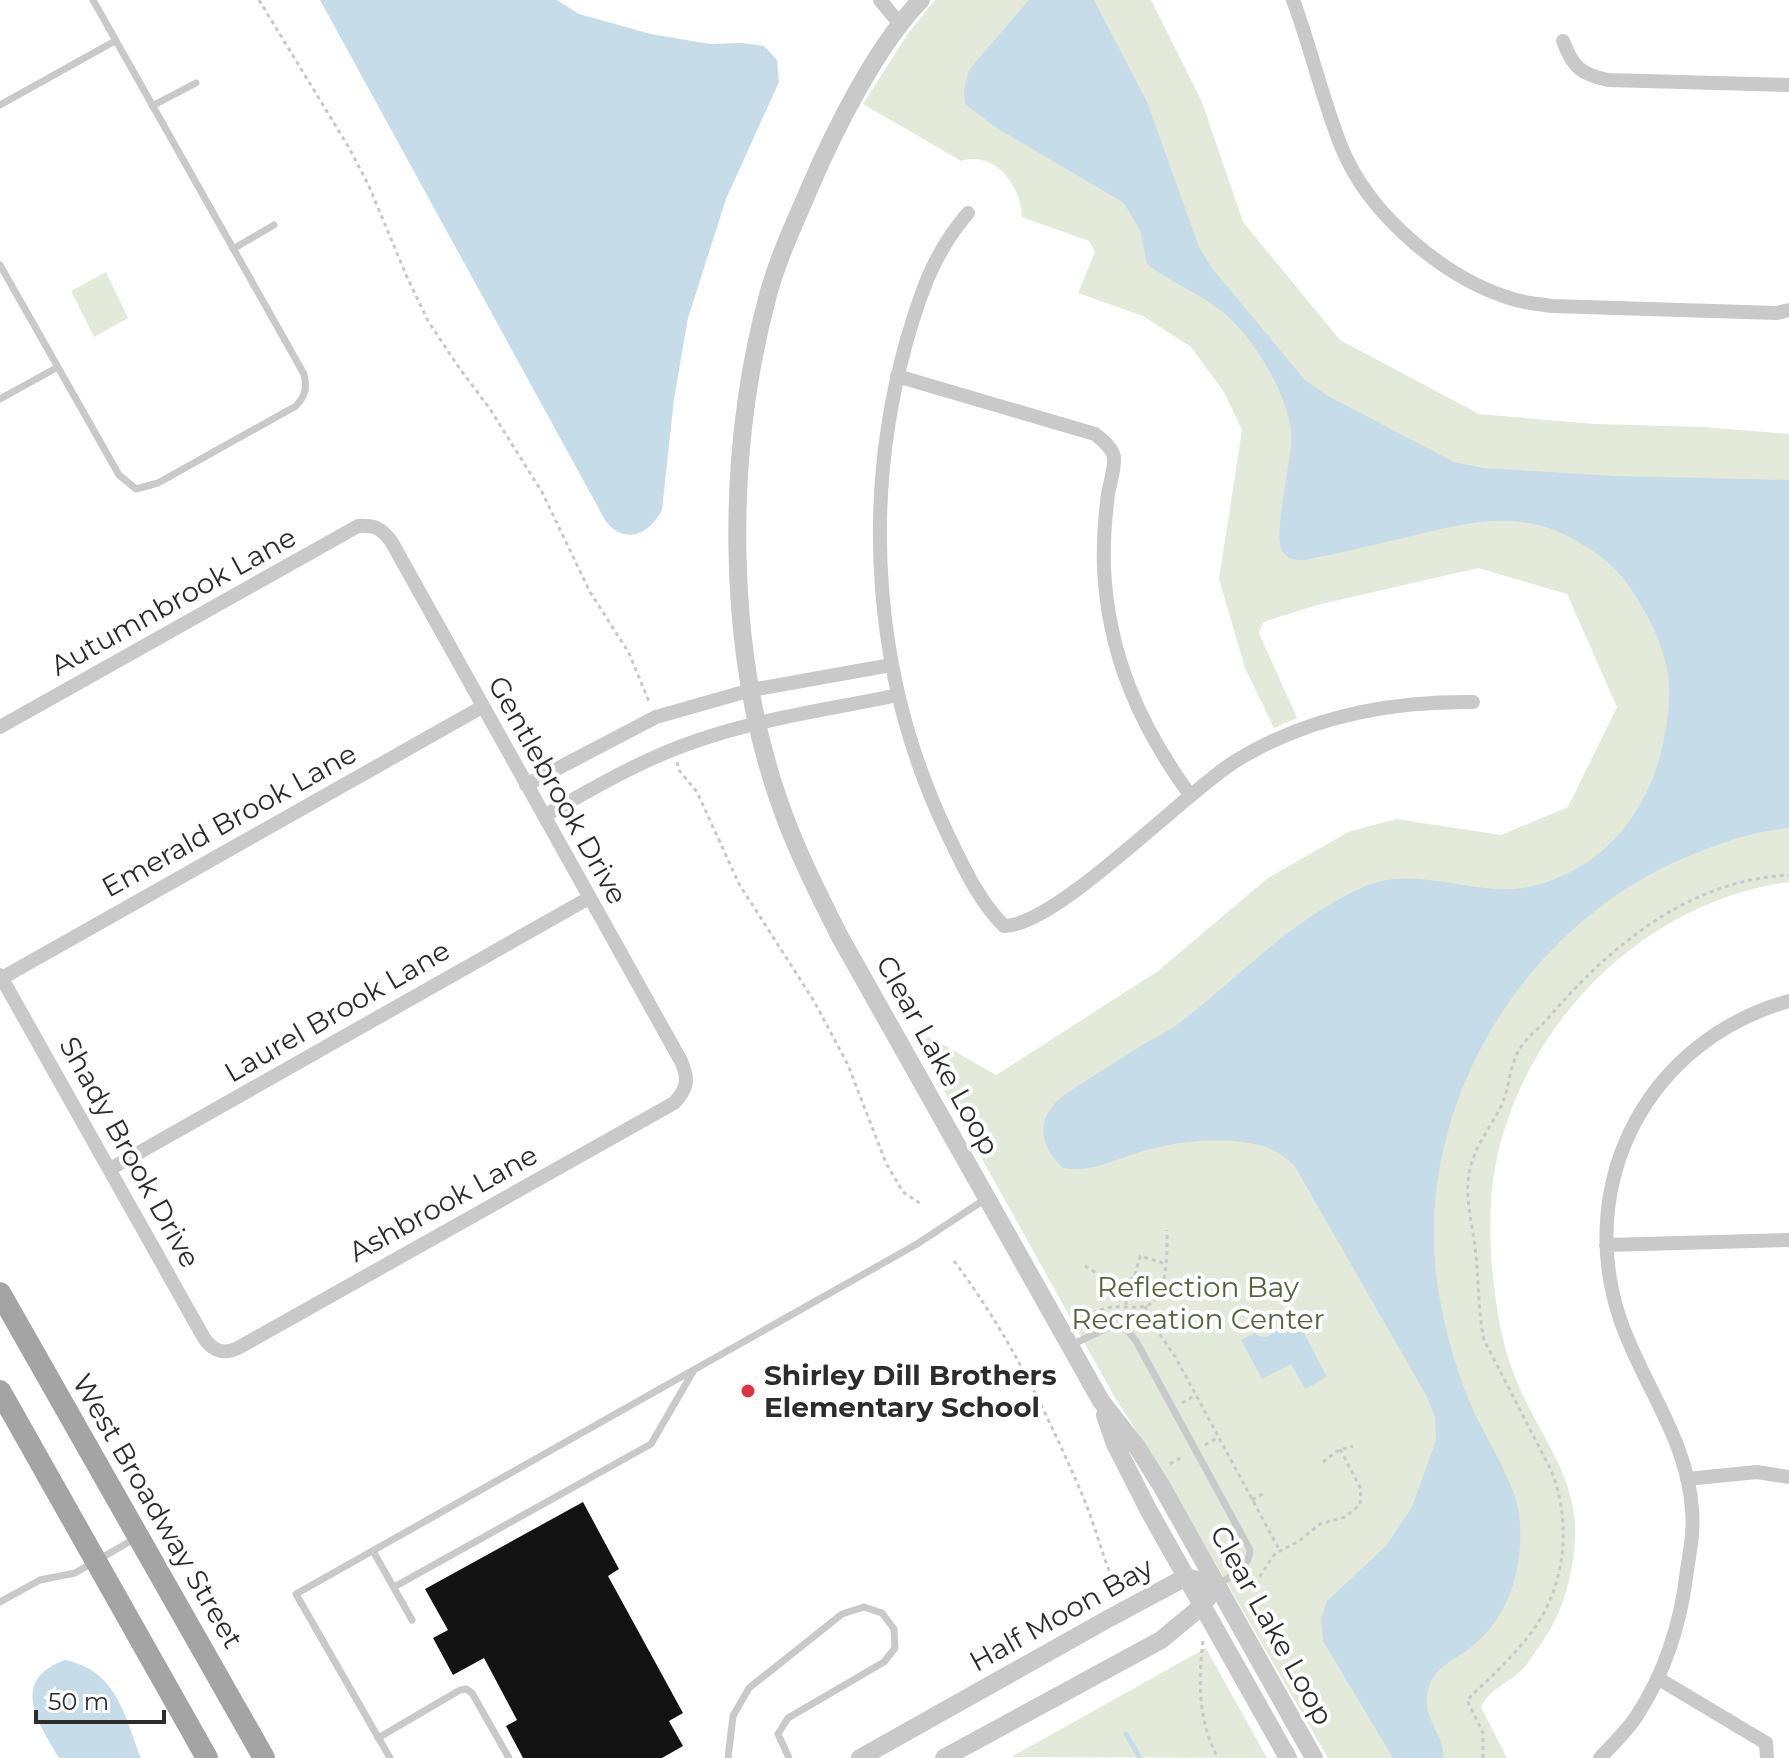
<svg xmlns="http://www.w3.org/2000/svg" width="1789" height="1758" viewBox="0 0 1789 1758" font-family="Montserrat,sans-serif">
	<style>
		.green { fill: #e3eada }
		.water { fill: #c6dce9 }
		.lines { fill: none; stroke-linecap: round; stroke-linejoin: round }
		.stream { stroke: #c6dce9; stroke-width: 5 }
		.building { fill: #131313 }
		.path { stroke: #c9c9c9; stroke-width: 3; stroke-dasharray: 4 4; stroke-linecap: butt }
		.service { stroke: #c9c9c9; stroke-width: 7 }
		.minor { stroke: #c9c9c9; stroke-width: 14 }
		.tertiary { stroke: #c9c9c9; stroke-width: 18 }
		.primary { stroke: #a4a4a4; stroke-width: 22 }
		.poi-dot { fill: #de3441; stroke: #fff; stroke-width: 3 }
		.labels { text-anchor: middle; dominant-baseline: central; stroke-width: 8; stroke-linejoin: round; paint-order: stroke }
		.street-label { font-size: 28px; fill: #2c2c2c; stroke: #fff }
		.park-label { font-size: 28px; fill: #50663c; stroke: #fff }
		.poi-label { font-size: 28px; font-weight: bold; fill: #2c2c2c; stroke: #fff; text-anchor: start }
	</style>
	<rect width="100%" height="100%" fill="#fff"/>
	<!-- green -->
	<path class="green" d="M935,0H1151L1202,102L1243,222L1340,340L1479,414L1595,424L1704,427L1789,434V882C1644,901 1521,1025 1495,1168C1486,1220 1491,1279 1501,1331C1505,1346 1509,1363 1515,1377C1536,1432 1579,1476 1575,1540C1572,1583 1561,1618 1535,1652C1531,1659 1526,1666 1521,1671C1506,1684 1490,1689 1481,1707L1507,1758H1328L1164,1474L1115,1398L918,1044L930,1037L996,1075L1158,971L1268,878L1348,832L1396,819L1501,835L1568,807L1617,707L1567,594L1478,568L1317,605L1263,622L1259,633L1297,718L1274,728L1245,668L1219,579L1242,430L1224,392L1191,347L1143,316L1078,293L1095,252L1089,241L1022,217C1022,187 995,150 961,161L863,104L909,32Z
		M106,272L128,318L94,337L71,291Z
		M1206,1648L1267,1758L1011,1757Z"/>
	<!-- water -->
	<path class="water" d="M320,0H557L579,14L651,34L710,44L742,43L764,46L777,60L779,82L726,199L688,318L674,399L662,510C652,530 630,545 610,526C603,519 598,506 593,498Z
		M1029,0H1094L1147,102L1199,247L1211,267L1305,380L1328,396L1454,462L1483,468L1616,476L1789,480V828C1756,831 1726,841 1696,853C1519,922 1401,1121 1442,1310C1449,1346 1460,1381 1475,1414C1487,1439 1516,1486 1519,1513C1525,1563 1511,1617 1470,1648C1456,1659 1437,1666 1430,1684C1417,1717 1446,1732 1443,1758H1393L1323,1641L1321,1619L1327,1601L1386,1546L1412,1507L1436,1440L1435,1417L1426,1395L1294,1165C1286,1158 1275,1149 1263,1146C1225,1136 1177,1141 1140,1152C1110,1161 1095,1172 1063,1168C1038,1144 1035,1118 1064,1095C1090,1078 1117,1061 1144,1044C1158,1036 1174,1028 1187,1017C1246,971 1289,922 1359,889C1416,861 1474,900 1533,886C1606,868 1650,810 1664,739C1669,714 1672,689 1666,664C1658,632 1643,605 1624,579C1611,563 1593,550 1575,540C1516,507 1465,523 1403,538C1371,546 1338,553 1305,560C1296,560 1288,560 1283,552C1271,535 1294,458 1291,430C1286,391 1252,334 1220,310C1197,292 1170,282 1147,264L1140,230L1124,203L995,127L965,104L964,89L969,70Z
		M1297,1320L1327,1377L1305,1389L1291,1364L1262,1379L1241,1340L1255,1333L1258,1336L1266,1337Z
		M65,1660C117,1671 124,1714 141,1758H59C38,1723 9,1680 65,1660Z"/>
	<g class="lines">
		<!-- stream -->
		<path class="stream" d="M1126,1734L1140,1758"/>
	</g>
	<!-- building -->
	<path class="building" d="M583,1502L619,1569L608,1576L683,1713L669,1721L683,1746L662,1758H523L506,1726L517,1720L484,1658L453,1675L433,1638L448,1630L425,1589Z"/>
	<g class="lines">
		<!-- path -->
		<path class="path" d="M259,0L348,146L368,184L407,277L428,321L460,369L490,409L542,492L590,592L629,653L650,704
			M677,762L679,770L697,792L739,884L814,1001L848,1065L886,1163L903,1192L921,1204
			M954,1261C1009,1334 1048,1415 1084,1499C1097,1530 1103,1562 1119,1592
			M1085,1266C1101,1276 1115,1286 1134,1278L1140,1256L1166,1264
			M1115,1281L1120,1295L1126,1299V1306
			M1145,1306L1159,1333L1176,1358L1280,1551
			M1078,1319C1090,1314 1101,1308 1114,1307C1124,1306 1137,1309 1146,1306C1169,1298 1167,1249 1167,1230
			M1182,1403L1196,1395
			M1205,1445L1219,1437
			M1323,1462L1337,1451L1353,1446
			M1170,1464L1184,1456
			M1252,1500L1266,1492
			M1240,1591L1260,1576L1274,1555L1280,1551L1299,1541L1320,1524L1345,1517L1360,1505L1361,1489L1340,1449
			M1203,1641C1198,1682 1198,1721 1218,1758
			M1483,1758V1733L1467,1700C1493,1675 1522,1649 1541,1618C1567,1574 1570,1517 1551,1470L1484,1340C1478,1312 1479,1284 1476,1255C1473,1223 1461,1190 1473,1159C1480,1138 1496,1120 1504,1099C1510,1082 1510,1063 1521,1047C1528,1036 1541,1027 1550,1016C1612,944 1690,880 1789,875"/>
		<!-- service -->
		<path class="service" d="M0,105L115,41
			M152,106L196,83
			M233,249L274,225
			M0,265L119,475L136,489L158,483L296,406C306,395 307,388 304,374L93,0
			M0,399L58,367
			M1071,1345L1114,1325L1127,1330L1136,1341L1250,1550C1249,1569 1233,1574 1219,1584
			M373,1551L412,1620
			M394,1587L651,1444L694,1370
			M0,1602L40,1580L75,1573L136,1538
			M378,1738L460,1690L466,1689L472,1693L509,1758
			M390,1758L296,1594L917,1244L984,1200
			M728,1758L733,1716L749,1688L842,1614L864,1607L882,1613L894,1629L895,1648L884,1662L788,1718L778,1734L789,1758"/>
		<!-- minor -->
		<path class="minor" d="M880,0L899,23
			M1293,0C1311,48 1322,98 1341,146C1368,214 1445,280 1516,300C1527,303 1540,304 1552,306L1777,313L1789,310
			M1563,41C1573,67 1580,74 1608,80L1789,85
			M968,213C934,252 920,294 906,343C861,506 874,680 947,833C963,866 978,900 1004,926C1056,926 1182,795 1234,762C1306,717 1390,701 1473,702
			M897,376L1095,434C1102,440 1112,447 1114,457C1115,468 1110,483 1108,494C1105,518 1103,543 1104,568C1108,655 1140,726 1190,795
			M0,727L358,526C375,525 381,528 391,541L681,1061C689,1079 688,1088 674,1103L238,1348C223,1355 213,1351 204,1338L0,975
			M526,785L656,717L751,690L891,665
			M544,816C594,788 644,758 699,740C763,718 832,709 898,695
			M2,978L482,707
			M110,1169L589,898
			M1606,1245L1789,1240
			M1687,1479L1757,1472L1789,1477
			M1659,1679L1766,1743L1767,1758
			M1600,1758C1612,1745 1626,1732 1636,1717C1665,1673 1681,1623 1687,1570C1690,1551 1694,1530 1692,1510C1688,1440 1642,1384 1620,1319C1574,1181 1649,1040 1789,1001"/>
		<!-- tertiary -->
		<path class="tertiary" d="M921,0C877,45 835,129 810,187C795,222 778,258 768,295C726,451 725,644 778,798C794,846 817,891 840,937L1101,1401L1137,1447L1162,1487L1314,1758
			M1105,1415L1115,1444L1149,1511L1288,1758
			M860,1758L1106,1620L1186,1577L1217,1585L1202,1606L1161,1640L944,1758"/>
		<!-- primary -->
		<path class="primary" d="M0,1293L264,1758
			M0,1391L207,1758"/>
	</g>
	<!-- markers -->
	<circle class="poi-dot" cx="748" cy="1391" r="8"/>
	<g class="labels">
		<!-- street labels -->
		<g class="street-label">
			<text transform="translate(173 601) rotate(-29)">Autumnbrook Lane</text>
			<text transform="translate(558 790) rotate(61)">Gentlebrook Drive</text>
			<text transform="translate(229 820) rotate(-29)">Emerald Brook Lane</text>
			<text transform="translate(337 1011) rotate(-30)">Laurel Brook Lane</text>
			<text transform="translate(938 1055) rotate(61)">Clear Lake Loop</text>
			<text transform="translate(130 1152) rotate(61)">Shady Brook Drive</text>
			<text transform="translate(443 1203) rotate(-29)">Ashbrook Lane</text>
			<text transform="translate(158 1511) rotate(60)">West Broadway Street</text>
			<text transform="translate(1061 1614) rotate(-29)">Half Moon Bay</text>
			<text transform="translate(1272 1625) rotate(61)">Clear Lake Loop</text>
		</g>
		<!-- park labels -->
		<g class="park-label">
			<text x="1198" y="1287">Reflection Bay<tspan x="1198" dy="32">Recreation Center</tspan></text>
		</g>
		<!-- poi labels -->
		<g class="poi-label">
			<text x="764" y="1375">Shirley Dill Brothers<tspan x="764" dy="32">Elementary School</tspan></text>
		</g>
	</g>
	<!-- scale -->
	<path d="M36 1710v12h128v-12" fill="none" stroke="#2c2c2c" stroke-width="4"/>
	<text x="48" y="1710" font-size="24" fill="#2c2c2c" stroke="#ffffff" stroke-width="6" paint-order="stroke">50 m</text>
</svg>
